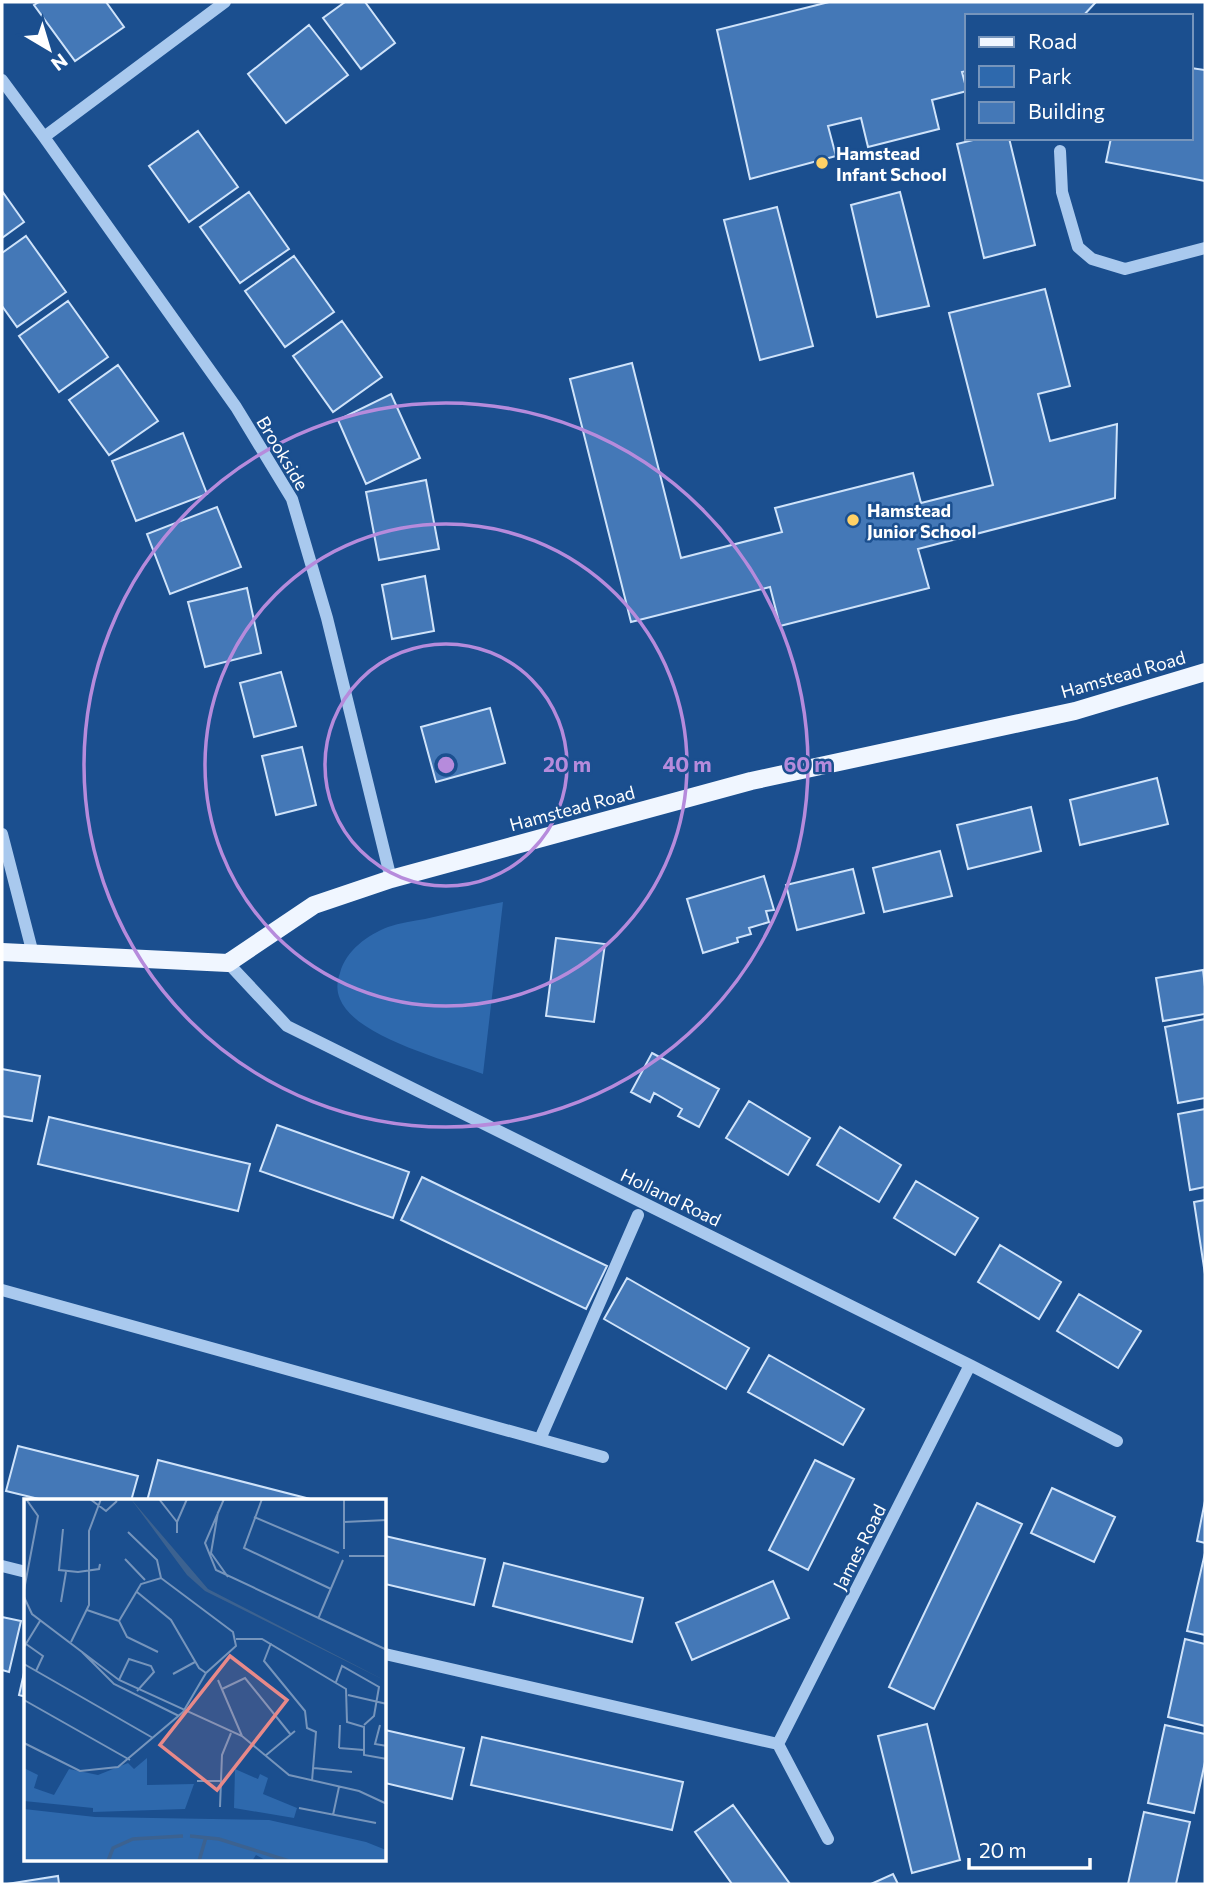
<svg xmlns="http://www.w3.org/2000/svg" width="1207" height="1886" viewBox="0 0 1207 1886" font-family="Commissioner,sans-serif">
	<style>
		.green { fill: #2e69ad }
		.building { fill: #4478b7; stroke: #cfe3fa; stroke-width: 2 }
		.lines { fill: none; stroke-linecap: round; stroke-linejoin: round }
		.minor { stroke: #a9c9ee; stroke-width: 12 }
		.major { stroke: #f0f6ff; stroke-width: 18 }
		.ring { fill: none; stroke: #b68bdc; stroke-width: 3.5 }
		.poi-dot { fill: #ffd166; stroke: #1b4f8f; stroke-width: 2.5 }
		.labels { text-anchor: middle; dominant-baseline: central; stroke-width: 5; stroke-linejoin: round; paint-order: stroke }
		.poi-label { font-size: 18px; font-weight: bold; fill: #fff; stroke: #1b4f8f; text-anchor: start }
		.street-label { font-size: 18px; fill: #fff; stroke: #1b4f8f }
		.inset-river { fill: none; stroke: #3c6290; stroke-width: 3.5 }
		.inset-road { fill: none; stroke: #7695bc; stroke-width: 2 }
		.view { fill: #e88989; fill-opacity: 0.15; stroke: #e88989; stroke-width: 3.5 }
		.inset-edge { fill: none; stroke: #fff; stroke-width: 3.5 }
		.centre { fill: #b68bdc; stroke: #1b4f8f; stroke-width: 3.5 }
		.ring-label { font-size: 21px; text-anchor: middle; font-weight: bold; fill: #b68bdc; stroke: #1b4f8f; stroke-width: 5; stroke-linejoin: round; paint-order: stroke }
	</style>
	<rect width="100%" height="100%" fill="#1b4f8f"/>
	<!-- green -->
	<path class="green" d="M503,902L483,1074C447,1060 355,1037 340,999C336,990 337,981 340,973C346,950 368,935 388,927C400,923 413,921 425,919C451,913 477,907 503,902Z"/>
	<!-- building -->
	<path class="building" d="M39,2H106L124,27L75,61L34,5Z
		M345,2H365L395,43L361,69L323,18Z
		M829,2H1096L1083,16H967V71L962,72L967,91L932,100L939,129L868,147L861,118L828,126L836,156L750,179L717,30Z
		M309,25L348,75L286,123L248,74Z
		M1191,68L1205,70V181L1106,162L1111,138H1191Z
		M198,131L238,187L189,222L149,166Z
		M981,138H1009L1035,245L984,258L957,144Z
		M2,191L24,222L2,238Z
		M249,192L289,249L240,283L200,227Z
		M900,192L929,306L877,317L851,205Z
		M777,207L813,346L760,360L724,220Z
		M26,236L66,292L17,327L2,306V253Z
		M294,256L334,312L285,347L245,291Z
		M1045,289L1070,386L1038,394L1050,441L1117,424L1115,498L918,549L929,588L780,626L770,587L631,622L570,379L632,363L681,558L782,532L775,508L913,473L921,503L993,485L949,313Z
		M68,301L108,357L59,392L19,336Z
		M342,321L382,377L333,412L293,356Z
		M118,365L158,421L109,455L69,400Z
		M391,394L420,458L366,484L338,420Z
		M183,433L207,494L136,521L112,461Z
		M426,480L439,549L379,560L366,492Z
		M217,507L241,567L170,594L147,534Z
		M425,576L434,631L392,639L382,585Z
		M247,588L261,653L205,667L188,602Z
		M281,672L296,726L254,737L240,683Z
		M490,708L505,763L436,782L421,727Z
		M302,747L316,805L276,815L262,756Z
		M1157,778L1168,824L1080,845L1070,800Z
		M1031,807L1041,851L968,869L957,825Z
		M940,851L952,896L884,912L873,868Z
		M853,869L864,913L797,930L786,885Z
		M764,876L774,910L766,911L769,922L749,928L751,934L737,938L738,942L703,953L687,899Z
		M556,938L605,944L594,1022L546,1016Z
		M1203,970L1205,987V1014L1163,1021L1156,978Z
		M1205,1019V1098L1178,1103L1165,1027Z
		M652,1053L719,1089L699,1127L678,1116L682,1109L654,1093L650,1102L631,1092Z
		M2,1069L40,1076L32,1121L2,1116Z
		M749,1101L810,1138L788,1175L726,1138Z
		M1205,1109V1187L1190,1190L1178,1114Z
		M49,1117L250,1164L238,1211L38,1164Z
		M277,1125L409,1172L393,1218L260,1171Z
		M840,1127L901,1165L879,1202L817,1165Z
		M422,1177L607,1266L586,1309L401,1220Z
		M916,1181L978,1218L955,1255L894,1218Z
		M1205,1200V1274L1194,1202Z
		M1000,1245L1061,1282L1039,1319L978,1282Z
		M627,1278L749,1348L726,1389L604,1319Z
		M1079,1294L1141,1331L1118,1368L1057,1331Z
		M769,1355L864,1409L843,1445L748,1392Z
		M18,1446L138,1476L131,1501H47L6,1491Z
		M158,1460L318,1501H147Z
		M815,1460L854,1479L808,1570L769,1550Z
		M1052,1488L1115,1517L1094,1562L1031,1533Z
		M1205,1501V1543L1197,1541Z
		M977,1503L1022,1524L934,1709L889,1687Z
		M385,1536L485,1559L474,1605L385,1584Z
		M1205,1553V1635L1187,1631Z
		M504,1563L643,1598L632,1642L493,1606Z
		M773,1581L789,1618L692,1660L676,1623Z
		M2,1617L21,1621L9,1672L2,1670Z
		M1185,1639L1205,1644V1726L1168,1717Z
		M26,1664V1697L19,1695Z
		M927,1724L960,1860L912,1873L878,1736Z
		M1165,1725L1205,1734V1762L1194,1813L1148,1803Z
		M385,1730L464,1748L452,1799L385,1783Z
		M482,1737L683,1782L672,1830L471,1785Z
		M733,1805L790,1884H732L695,1832Z
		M1144,1812L1190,1822L1176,1884H1128Z
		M893,1874L898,1884H871Z
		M58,1876L59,1884H7Z"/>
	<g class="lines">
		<!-- minor -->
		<path class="minor" d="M2,80L44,137L236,407L292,499L327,618L391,879
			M44,137L225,2
			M1060,151L1062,192L1078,247L1092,259L1125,269L1205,248
			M2,834L33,954
			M228,963L287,1026L970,1365L1117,1441
			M2,1290L603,1457
			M540,1439L638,1215
			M2,1566L26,1572
			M385,1654L778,1744L970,1365
			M778,1744L828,1839"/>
		<!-- major -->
		<path class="major" d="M2,952L228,963L314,905L391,879L751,781L1075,711L1205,672"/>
	</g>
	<!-- distance rings -->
	<g class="ring">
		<circle cx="446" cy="765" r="121"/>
		<circle cx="446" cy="765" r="241"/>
		<circle cx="446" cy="765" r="362"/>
	</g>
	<!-- markers -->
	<g class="poi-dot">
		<circle cx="822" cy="163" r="7"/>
		<circle cx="853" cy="520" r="7"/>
	</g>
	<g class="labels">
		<!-- poi labels -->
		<g class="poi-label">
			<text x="836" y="153">Hamstead<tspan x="836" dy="21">Infant School</tspan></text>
			<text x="867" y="510">Hamstead<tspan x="867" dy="21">Junior School</tspan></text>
		</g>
		<!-- street labels -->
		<g class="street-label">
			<text transform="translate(283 453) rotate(59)">Brookside</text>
			<text transform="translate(1123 674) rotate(-16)">Hamstead Road</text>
			<text transform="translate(572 808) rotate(-15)">Hamstead Road</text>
			<text transform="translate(671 1197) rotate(26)">Holland Road</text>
			<text transform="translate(859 1547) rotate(-63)">James Road</text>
		</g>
	</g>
	<!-- overview -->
	<g transform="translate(24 1499)">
		<rect width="362" height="362" fill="#1b4f8f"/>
		<path d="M123,259V286L170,285L161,310L69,313V309L0,302V269L14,276L10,289L30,296L45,270L74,276L104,264L110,270ZM211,270L234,280L236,275L244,279L239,295L273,309L270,319L210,309ZM0,310L71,318L245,321L342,343L362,351V362H243L232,356L228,362H0Z" fill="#2e69ad"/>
		<path d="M107,0L184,90L362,182L181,92L163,76Z" fill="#3c6290"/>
		<path class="inset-river" d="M166,337L195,340L265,362M84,362L89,349L109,340L159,337M175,362L182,338"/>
		<path class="inset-road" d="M66,0L82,12L93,2M135,0L153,23V34M200,0L181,44L192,71L363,151M238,0L220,49L307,90M320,0V50M194,13L187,54L204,78M230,18L315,54M153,23L163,0M320,23L363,21M39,30L35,71L54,73L75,70L76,65M104,33L133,61L137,79M325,57H363M101,60L121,81M0,91L14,17L2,0M113,93L147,121L175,169L182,174M0,98L8,115L95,181L218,237L265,276L335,292L363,305M37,103L42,73M294,120L319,61M95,122L103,138L134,153M212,140H238L322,190L323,223L340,228V256L363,260M47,143L65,106V32L77,0M247,144L240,162L281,212L283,229L292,233L288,282M2,145L19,157L12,172M0,148L16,122M58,153L90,185L155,217M0,165L129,239M149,175L171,163M95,181L105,160L127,167L130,173L113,192M194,181L218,237M312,183L318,167L355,188L350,217L340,226M198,190L221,179L267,236M324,196L363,205M0,201L106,261M356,226L351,245L363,247M0,244L56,272L94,268L159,213L182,174L212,147L209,133L137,79L117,85L95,122L63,111M315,249L340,251M315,249L316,226M241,257L271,232M290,269L328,273M173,282H196M196,308L198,256L207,234M275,309L352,324M309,316L315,288"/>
		<path class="view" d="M206,157L263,201L193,291L136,246Z"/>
		<rect width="362" height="362" class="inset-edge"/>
	</g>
	<circle cx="446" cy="765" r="10" class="centre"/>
	<g class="ring-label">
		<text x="567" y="772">20 m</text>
		<text x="687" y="772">40 m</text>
		<text x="808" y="772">60 m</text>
	</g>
	<!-- border -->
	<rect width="1207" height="1886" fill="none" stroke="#ffffff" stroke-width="7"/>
	<!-- legend -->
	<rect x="965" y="14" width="228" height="126" fill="#1b4f8f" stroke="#7695bc" stroke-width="2"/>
	<rect x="979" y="37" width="35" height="10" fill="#f0f6ff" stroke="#7695bc" stroke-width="2"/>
	<text x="1028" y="49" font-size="21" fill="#ffffff">Road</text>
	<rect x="979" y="66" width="35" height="21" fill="#2e69ad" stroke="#7695bc" stroke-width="2"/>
	<text x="1028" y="84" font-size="21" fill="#ffffff">Park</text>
	<rect x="979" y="102" width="35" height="21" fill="#4478b7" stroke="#7695bc" stroke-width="2"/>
	<text x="1028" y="119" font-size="21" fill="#ffffff">Building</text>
	<!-- north arrow -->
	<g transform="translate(49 49) rotate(142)" stroke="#1b4f8f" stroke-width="5" paint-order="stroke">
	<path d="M0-5L12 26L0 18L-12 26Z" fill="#ffffff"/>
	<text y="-10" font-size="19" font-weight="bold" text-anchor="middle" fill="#ffffff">N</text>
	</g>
	<!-- scale -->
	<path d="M969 1858v10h121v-10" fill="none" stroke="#ffffff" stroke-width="3.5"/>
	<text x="979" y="1858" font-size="21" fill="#ffffff" stroke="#1b4f8f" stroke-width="5" paint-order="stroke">20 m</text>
</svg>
